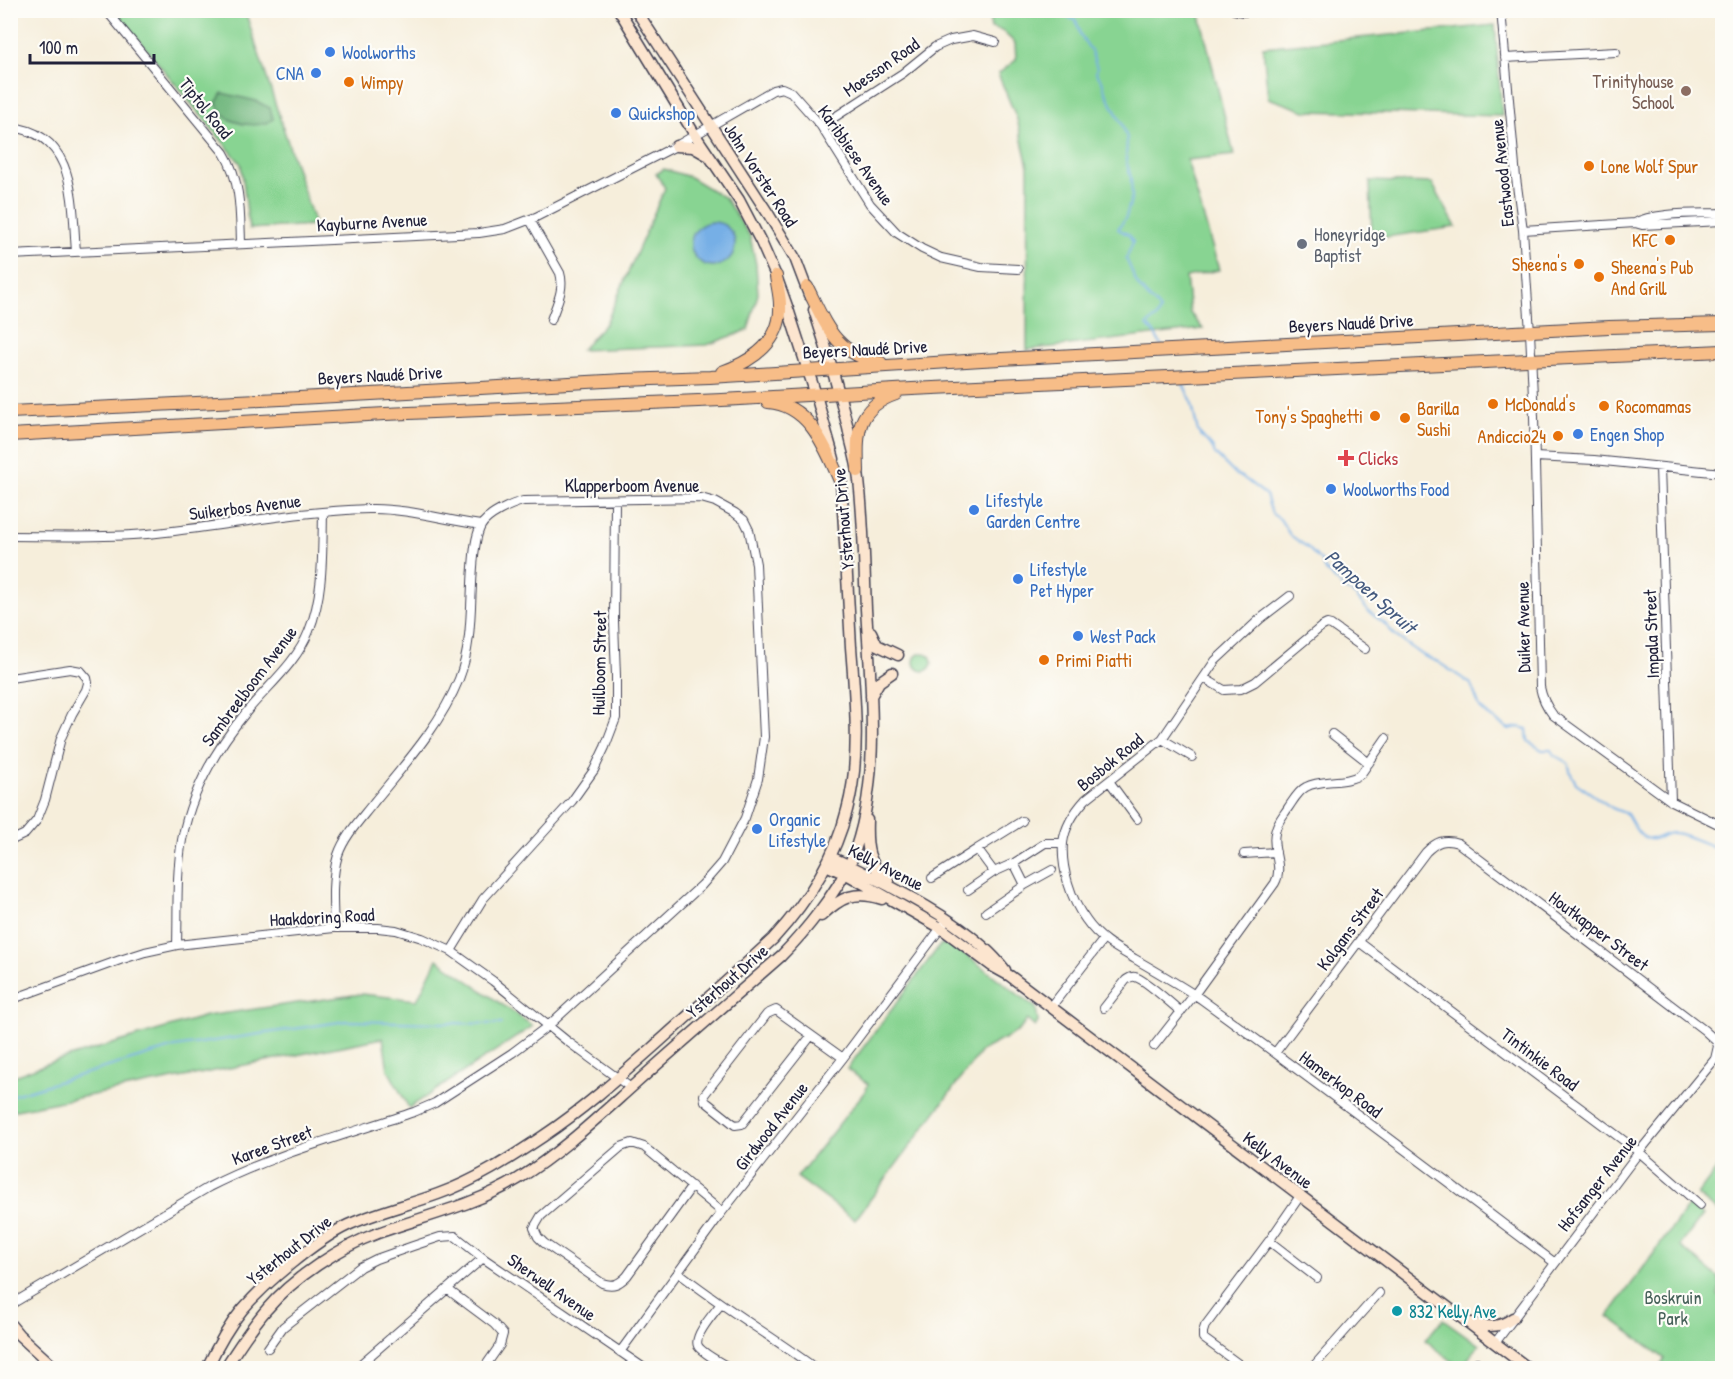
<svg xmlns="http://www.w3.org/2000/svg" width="1733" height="1379" viewBox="0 0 1733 1379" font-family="'Patrick Hand',sans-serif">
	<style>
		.green { fill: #88d492; stroke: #557b66; stroke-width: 1.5 }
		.forest { fill: #6eb67c; stroke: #486c5c; stroke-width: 1.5 }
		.water { fill: #76afe6; stroke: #4c6890; stroke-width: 1.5 }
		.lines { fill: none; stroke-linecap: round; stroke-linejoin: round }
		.stream { stroke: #76afe6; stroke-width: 2 }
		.street-casing { stroke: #424153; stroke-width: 10 }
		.secondary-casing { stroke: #424153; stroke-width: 13 }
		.primary-casing { stroke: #424153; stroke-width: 14 }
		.street { stroke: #fff; stroke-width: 8 }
		.secondary { stroke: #fce5cf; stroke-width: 10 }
		.primary { stroke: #f7bd88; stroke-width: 12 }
		.shop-dot { fill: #3f7fe0; stroke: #fdfcf7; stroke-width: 2 }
		.food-dot { fill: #e8710a; stroke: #fdfcf7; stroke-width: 2 }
		.education-dot { fill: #8d6e63; stroke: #fdfcf7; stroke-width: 2 }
		.worship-dot { fill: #6b7280; stroke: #fdfcf7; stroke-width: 2 }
		.health-dot { fill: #e0444e; stroke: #fdfcf7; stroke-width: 2 }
		.culture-dot { fill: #0f9aa8; stroke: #fdfcf7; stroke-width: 2 }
		.labels { text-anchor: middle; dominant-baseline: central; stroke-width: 4.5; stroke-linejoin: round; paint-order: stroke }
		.shop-label { font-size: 18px; fill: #366cbe; stroke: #fdfcf7; text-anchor: start }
		.street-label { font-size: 18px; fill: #22223b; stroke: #fdfcf7 }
		.education-label { font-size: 18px; fill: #785e54; stroke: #fdfcf7; text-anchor: end }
		.food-label { font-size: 18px; fill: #c56008; stroke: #fdfcf7; text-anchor: start }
		.worship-label { font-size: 18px; fill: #5b616d; stroke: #fdfcf7; text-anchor: start }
		.health-label { font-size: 18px; fill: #be3a42; stroke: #fdfcf7; text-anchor: start }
		.park-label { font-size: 18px; fill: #466059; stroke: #fdfcf7 }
		.culture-label { font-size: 18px; fill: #0d838f; stroke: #fdfcf7; text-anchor: start }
		.water-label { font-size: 20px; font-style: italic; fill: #445a7f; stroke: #fdfcf7 }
	</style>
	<rect width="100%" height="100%" fill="#fdfcf7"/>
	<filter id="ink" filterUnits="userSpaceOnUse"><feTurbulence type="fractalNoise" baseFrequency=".0167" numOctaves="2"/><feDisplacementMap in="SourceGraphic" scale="12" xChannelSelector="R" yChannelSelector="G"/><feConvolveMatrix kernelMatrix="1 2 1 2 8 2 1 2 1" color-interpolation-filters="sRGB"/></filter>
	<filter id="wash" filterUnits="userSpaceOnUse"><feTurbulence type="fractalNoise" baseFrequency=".008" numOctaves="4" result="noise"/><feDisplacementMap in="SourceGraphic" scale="24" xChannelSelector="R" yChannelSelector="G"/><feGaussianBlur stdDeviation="1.35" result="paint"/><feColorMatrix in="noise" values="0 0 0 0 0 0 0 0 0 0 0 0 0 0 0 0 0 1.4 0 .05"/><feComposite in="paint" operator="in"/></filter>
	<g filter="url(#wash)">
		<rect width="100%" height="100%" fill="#f6eedb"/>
		<!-- green -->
		<path class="green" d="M115,11H245L315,225L249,229L241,164Z
			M988,11H1199L1234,155L1187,160L1219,270L1186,277L1190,313L1203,329L1027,350L1028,166L1017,119L998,74L1016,60L1015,43L1002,31L991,28Z
			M1495,25L1502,116L1305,111L1268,98L1263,47Z
			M664,169L690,177L725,198L750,236L756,264L758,294L748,330L707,345L581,350L606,323L665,188L656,174Z
			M1370,181L1432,183L1456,227L1372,239Z
			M914 662a9 9 0 1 1 18 0a9 9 0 1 1-18 0Z
			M952,944L1036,1008L1038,1022L1035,1027L1027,1020L1019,1031L981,1051L855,1220L797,1177L866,1090L868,1084L847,1069L940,945Z
			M437,959L533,1026L409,1108L388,1070L383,1038L11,1111V1077L52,1062L206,1016L361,994L417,1000Z
			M1722,1162V1215L1697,1195Z
			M1689,1205L1703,1215L1680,1246L1719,1278L1720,1287L1718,1295L1722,1298V1368H1659L1665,1359L1608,1316Z
			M1443,1319L1479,1345L1461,1368L1425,1340Z"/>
		<!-- forest -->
		<path class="forest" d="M222,93L256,101L270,108L273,119C263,128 240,125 229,119C224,116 219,108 216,103Z"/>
		<!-- water -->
		<path class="water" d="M691 244a22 22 0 1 1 44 0a22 22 0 1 1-44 0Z"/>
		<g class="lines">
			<!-- stream -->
			<path class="stream" d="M1070,10L1068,18L1076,20L1080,34L1091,51L1097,68L1096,73L1102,81L1105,91L1122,124L1127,138L1126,160L1131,178L1132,196L1126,217L1118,229L1129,235L1133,242L1126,259C1131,267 1133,277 1138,285C1144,295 1154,301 1160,310L1157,317L1147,325L1155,334L1161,345
				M1183,384L1191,400L1198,432L1213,448L1215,454L1235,474L1245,479L1266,495L1272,514L1280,519L1290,535L1307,547L1322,562L1324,569L1345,589L1356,596L1368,611L1384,623L1397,637L1424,656L1438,662L1471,684L1480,708L1490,717L1509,729L1518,727L1527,729L1528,741L1542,750H1551L1554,755L1568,763L1571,774L1576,783L1612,808L1627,814C1634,825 1640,844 1657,838C1663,836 1667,832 1674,833C1682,833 1716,847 1722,852
				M10,1096L175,1047L346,1021L501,1024"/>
		</g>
	</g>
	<g filter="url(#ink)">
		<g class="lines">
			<!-- street casing -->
			<g class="street-casing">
				<path id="street" d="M106,10L224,153C241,181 240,212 241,243
					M1234,10L1243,12L1265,10
					M1501,10L1516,178L1523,230L1530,332L1534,417L1540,687C1542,698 1546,706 1553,715L1671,801L1722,826
					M1505,58L1616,52
					M821,126L903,73L935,47L951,40L973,36L995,42
					M10,127C77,133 72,203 76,252
					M530,220L560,273C565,289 556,305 551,320
					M1635,223C1653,212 1700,214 1722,213
					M1523,230L1635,223L1642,225L1722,221
					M10,255L479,233L505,229L536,217L676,146L773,90L782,88L791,92L821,126L870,204L897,233L922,249L941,258L981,267L1018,269
					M1535,457L1594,460L1722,473
					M1660,467L1671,801
					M10,536C56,536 102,538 147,534C221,527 294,511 369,509C406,508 444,520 481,525
					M1290,596L1260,619L1215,661L1162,739L1086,799C1075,811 1065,826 1063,843C1061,868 1071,900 1086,920C1099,939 1116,948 1135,959C1157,972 1180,985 1201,999C1320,1085 1437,1174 1555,1263
					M10,678L70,669L81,671L87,678L88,683L86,690L72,714L61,738L45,800L37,820L25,834L10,841
					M1204,678L1224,690L1241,689L1255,682L1321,627L1327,624L1331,625L1365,649
					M1332,734L1369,763
					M1162,739L1192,757
					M1109,781L1137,819
					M1244,854L1276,852
					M994,872L977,849L1022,821
					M932,878L977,849
					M1025,885L1052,870
					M968,890L994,872L1014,863L1045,843H1063
					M986,912L1025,885L1014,863
					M1359,942L1639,1152L1700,1205
					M177,945C178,910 176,874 182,840C191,792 217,747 248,710C269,685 297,662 309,631C324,594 322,552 323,513
					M451,951L483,899L572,801L594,770L605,747L616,718V676L614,622L615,500
					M10,1000L120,960L145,952L177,945L334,928H378L396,930L422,938L451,951L493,981L567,1041L631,1088
					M1051,1007L1103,940
					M1104,1008L1126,980C1129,978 1131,976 1135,977C1143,978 1173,1005 1181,1012
					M811,1036L742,1124L735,1125L705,1101L704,1095L767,1014L776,1010L843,1058
					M1154,1046L1194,995L1275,883C1284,866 1271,850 1275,833C1276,823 1283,816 1288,808C1293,801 1298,791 1306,787C1322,778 1345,785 1361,774L1386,738
					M1275,1053L1426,852C1436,842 1444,838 1458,843L1704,1030L1716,1041L1718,1046
					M692,1186L627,1276C619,1284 613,1287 602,1283L544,1243L538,1237L534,1228L541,1216L621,1147L632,1143L644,1147L722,1212
					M1269,1241L1317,1278
					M678,1272C722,1307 770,1335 815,1368
					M447,1289L494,1324L503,1334L500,1345L484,1368
					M10,1305L209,1187C274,1154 345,1135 414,1112L435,1103L512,1053L548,1026L702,885L722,862L745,818L758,779L764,737L756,564L749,530L744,520L735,513L715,502L701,498L523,501C511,504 487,515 481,526C475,537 474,554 473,567C470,604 473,643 459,679C440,726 405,764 374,802C361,819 345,835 338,855C331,879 333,903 334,928
					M720,1305C714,1313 693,1336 698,1346C702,1353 723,1364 730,1368
					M1495,1343L1639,1152L1715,1059L1718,1046
					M268,1348L283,1327L360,1267L376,1259L413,1246L440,1237L455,1236L483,1258L644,1368
					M620,1352L722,1212L843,1058L943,925
					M1240,1365L1203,1338V1332L1205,1326L1269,1241L1300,1196
					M356,1368L483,1258
					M627,1368L632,1361
					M1312,1368L1379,1293
					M1472,1368L1477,1362"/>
			</g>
			<!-- secondary casing -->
			<g class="secondary-casing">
				<path id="secondary" d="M619,10L695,135L739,200L761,242L776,276L788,309L816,395L834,459
					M636,10L769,215L795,258L809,295
					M676,146L693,147L707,155
					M871,632L877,645L898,655
					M871,696L879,682L892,673
					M867,820C866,847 867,864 889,881
					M830,857C852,866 872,877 893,888C931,908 978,935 1005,970
					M826,865L850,876L941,928L992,966L1010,976L1528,1368
					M821,916C841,897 855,890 882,899
					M1472,1323C1487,1328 1500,1328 1513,1318
					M10,1324L19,1335L55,1368
					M207,1368C216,1349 228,1327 242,1310C265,1283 316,1240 348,1225C377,1212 408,1205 438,1194C475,1181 509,1159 542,1137C581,1111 616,1080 651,1049C692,1012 733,976 773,939C807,902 835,859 847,810C861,760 855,699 851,647C848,592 845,538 841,483L839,476
					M225,1368C238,1348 251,1327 267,1309C293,1278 340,1247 378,1233C425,1216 475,1205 518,1179C560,1153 597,1118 634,1085C683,1041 732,999 781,956C805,932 837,892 851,861C882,784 871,690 866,609C864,563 864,517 858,472C856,458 851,443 848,428C838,388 827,349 814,310"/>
			</g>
			<!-- primary casing -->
			<g class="primary-casing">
				<path id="primary" d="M807,287C826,325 835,354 881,363
					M722,372C753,361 782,341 780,305C780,295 777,285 776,276
					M768,402C811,405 826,450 841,483
					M10,412L281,399L624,380L710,377L982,360L1609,327L1722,324
					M10,435L385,414L722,400L912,389L1722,351
					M858,471C857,434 855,408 896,394"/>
			</g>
			<!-- street -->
			<use href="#street" class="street"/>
			<!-- secondary -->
			<use href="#secondary" class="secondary"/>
			<!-- primary -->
			<use href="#primary" class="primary"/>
		</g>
	</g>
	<!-- markers -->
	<g class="shop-dot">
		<circle cx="330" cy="52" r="6"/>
		<circle cx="316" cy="73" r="6"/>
		<circle cx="616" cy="113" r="6"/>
		<circle cx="1578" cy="434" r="6"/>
		<circle cx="1331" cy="489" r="6"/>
		<circle cx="974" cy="510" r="6"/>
		<circle cx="1018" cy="579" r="6"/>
		<circle cx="1078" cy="636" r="6"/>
		<circle cx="757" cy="829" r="6"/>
	</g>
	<g class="food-dot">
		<circle cx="349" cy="82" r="6"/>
		<circle cx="1589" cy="166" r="6"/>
		<circle cx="1670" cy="240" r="6"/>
		<circle cx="1579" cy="264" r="6"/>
		<circle cx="1599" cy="277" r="6"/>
		<circle cx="1493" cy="404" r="6"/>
		<circle cx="1604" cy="406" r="6"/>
		<circle cx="1375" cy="416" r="6"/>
		<circle cx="1405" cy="418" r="6"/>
		<circle cx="1558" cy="436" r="6"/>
		<circle cx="1044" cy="660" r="6"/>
	</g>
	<circle class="education-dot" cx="1686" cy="91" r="6"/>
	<circle class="worship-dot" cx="1302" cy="244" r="6"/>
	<path class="health-dot" d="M1343 449h6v6h6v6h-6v6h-6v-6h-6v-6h6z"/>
	<circle class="culture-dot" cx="1397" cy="1311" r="6"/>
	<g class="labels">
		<!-- shop labels -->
		<g class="shop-label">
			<text x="342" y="52">Woolworths</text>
			<text x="304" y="73" text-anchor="end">CNA</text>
			<text x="628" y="113">Quickshop</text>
			<text x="1590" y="434">Engen Shop</text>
			<text x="1343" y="489">Woolworths Food</text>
			<text x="986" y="500">Lifestyle<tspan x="986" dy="21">Garden Centre</tspan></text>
			<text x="1030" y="569">Lifestyle<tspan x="1030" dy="21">Pet Hyper</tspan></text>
			<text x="1090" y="636">West Pack</text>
			<text x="769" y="819">Organic<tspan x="769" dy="21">Lifestyle</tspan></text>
		</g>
		<!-- street labels -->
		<g class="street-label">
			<text transform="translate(881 67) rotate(-35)">Moesson Road</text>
			<text transform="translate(206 108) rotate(51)">Tiptol Road</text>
			<text transform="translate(856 155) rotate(55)">Karibbiese Avenue</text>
			<text transform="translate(1502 173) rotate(-96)">Eastwood Avenue</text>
			<text transform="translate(761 175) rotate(57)">John Vorster Road</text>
			<text transform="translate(372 222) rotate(-3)">Kayburne Avenue</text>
			<text transform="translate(1351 323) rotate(-3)">Beyers Naudé Drive</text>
			<text transform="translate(865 349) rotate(-3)">Beyers Naudé Drive</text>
			<text transform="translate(380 375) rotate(-3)">Beyers Naudé Drive</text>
			<text x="632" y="485">Klapperboom Avenue</text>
			<text transform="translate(245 507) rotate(-7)">Suikerbos Avenue</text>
			<text transform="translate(843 519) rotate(-95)">Ysterhout Drive</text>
			<text transform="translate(1523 627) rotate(-91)">Duiker Avenue</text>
			<text transform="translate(1651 634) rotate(-92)">Impala Street</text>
			<text transform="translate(599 663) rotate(-89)">Huilboom Street</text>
			<text transform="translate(249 686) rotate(-53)">Sambreelboom Avenue</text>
			<text transform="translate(1110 762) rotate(-39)">Bosbok Road</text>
			<text transform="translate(886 867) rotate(27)">Kelly Avenue</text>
			<text transform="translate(322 917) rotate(-3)">Haakdoring Road</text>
			<text transform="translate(1350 929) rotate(-53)">Kolgans Street</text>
			<text transform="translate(1599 931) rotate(37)">Houtkapper Street</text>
			<text transform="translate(727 981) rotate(-41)">Ysterhout Drive</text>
			<text transform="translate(1540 1059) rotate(37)">Tintinkie Road</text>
			<text transform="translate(1341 1084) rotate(37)">Hamerkop Road</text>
			<text transform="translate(771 1126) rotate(-52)">Girdwood Avenue</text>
			<text transform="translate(272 1145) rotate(-20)">Karee Street</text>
			<text transform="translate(1278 1160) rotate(37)">Kelly Avenue</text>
			<text transform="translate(1597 1183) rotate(-52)">Hofsanger Avenue</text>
			<text transform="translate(289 1250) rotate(-38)">Ysterhout Drive</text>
			<text transform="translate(552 1287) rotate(35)">Sherwell Avenue</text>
		</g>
		<!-- education labels -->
		<g class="education-label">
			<text x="1674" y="81">Trinityhouse<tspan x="1674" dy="21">School</tspan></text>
		</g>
		<!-- food labels -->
		<g class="food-label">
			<text x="361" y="82">Wimpy</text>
			<text x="1601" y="166">Lone Wolf Spur</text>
			<text x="1658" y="240" text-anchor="end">KFC</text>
			<text x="1567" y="264" text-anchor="end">Sheena's</text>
			<text x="1611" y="267">Sheena's Pub<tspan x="1611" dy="21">And Grill</tspan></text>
			<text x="1505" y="404">McDonald's</text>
			<text x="1616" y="406">Rocomamas</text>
			<text x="1417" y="408">Barilla<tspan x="1417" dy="21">Sushi</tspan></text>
			<text x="1363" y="416" text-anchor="end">Tony's Spaghetti</text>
			<text x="1546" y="436" text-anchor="end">Andiccio24</text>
			<text x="1056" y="660">Primi Piatti</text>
		</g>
		<!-- worship labels -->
		<g class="worship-label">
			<text x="1314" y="234">Honeyridge<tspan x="1314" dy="21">Baptist</tspan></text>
		</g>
		<!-- health labels -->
		<g class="health-label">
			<text x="1358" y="458">Clicks</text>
		</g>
		<!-- park labels -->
		<g class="park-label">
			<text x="1673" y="1297">Boskruin<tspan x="1673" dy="21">Park</tspan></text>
		</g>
		<!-- culture labels -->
		<g class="culture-label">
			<text x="1409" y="1311">832 Kelly Ave</text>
		</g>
		<!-- water labels -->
		<g class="water-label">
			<text transform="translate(1371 591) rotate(42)">Pampoen Spruit</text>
		</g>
	</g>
	<!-- margin -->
	<rect width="1733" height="1379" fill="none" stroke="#fdfcf7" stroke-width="36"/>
	<!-- scale -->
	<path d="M30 54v9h124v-9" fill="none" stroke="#22223b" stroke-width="3"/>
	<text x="39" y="54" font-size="18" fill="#22223b" stroke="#fdfcf7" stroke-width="4.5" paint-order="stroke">100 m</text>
</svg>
